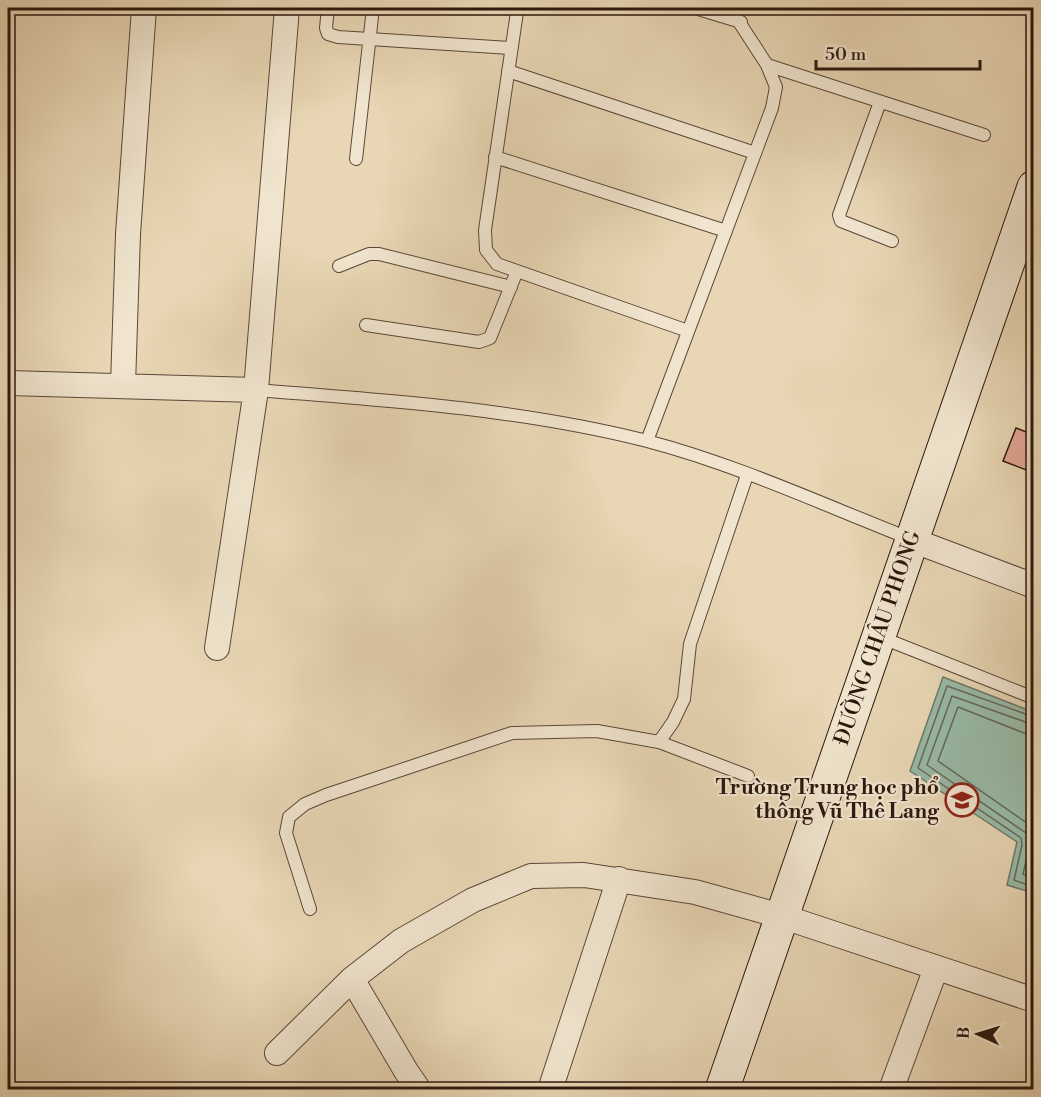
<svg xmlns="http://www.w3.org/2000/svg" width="1041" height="1097" viewBox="0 0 1041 1097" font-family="'Libre Bodoni',serif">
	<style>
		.water { fill: #98baa7; stroke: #6d796a; stroke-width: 1.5 }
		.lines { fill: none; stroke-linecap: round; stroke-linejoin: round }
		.shore { stroke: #62685a; stroke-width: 1.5 }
		.building { fill: #e2a594; stroke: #2c170e; stroke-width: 1.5 }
		.lane-casing { stroke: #5b4738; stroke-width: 14 }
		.street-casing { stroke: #5b4738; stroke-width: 26 }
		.secondary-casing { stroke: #2c170e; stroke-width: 35 }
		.lane { stroke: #f0e4ce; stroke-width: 12 }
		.street { stroke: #f0e4ce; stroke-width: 24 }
		.secondary { stroke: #f0e4ce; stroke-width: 33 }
		.labels { text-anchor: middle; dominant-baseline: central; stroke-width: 4.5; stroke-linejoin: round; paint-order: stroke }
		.street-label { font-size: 21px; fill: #2c170e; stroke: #f0e4ce }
		.poi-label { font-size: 21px; font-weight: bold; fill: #2c170e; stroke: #f0e4ce; text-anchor: end }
	</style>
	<rect width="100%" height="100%" fill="#e8d6b4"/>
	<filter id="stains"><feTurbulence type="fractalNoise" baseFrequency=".00333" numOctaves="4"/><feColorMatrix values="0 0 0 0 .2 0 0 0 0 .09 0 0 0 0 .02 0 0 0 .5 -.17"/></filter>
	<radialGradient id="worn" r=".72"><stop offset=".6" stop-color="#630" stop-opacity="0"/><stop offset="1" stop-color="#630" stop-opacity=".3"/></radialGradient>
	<!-- water -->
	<path class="water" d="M943,677L1033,712V893L1007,885L1017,842L910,771Z"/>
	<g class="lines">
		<!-- shore -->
		<path class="shore" d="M1034,717L947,686L918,768L1021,838L1022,845L1014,880L1034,887
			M1034,725L952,696L927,765L1026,833L1030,844L1023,874L1034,879
			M1034,734L1024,733L958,707L938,761L1034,828"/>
	</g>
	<!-- building -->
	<path class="building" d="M1016,428L1034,435V473L1003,461Z"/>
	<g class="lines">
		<!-- lane casing -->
		<g class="lane-casing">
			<path id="lane" d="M328,8L326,28L328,34L338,37L511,48
				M520,8L517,12L485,230L486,250L497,264L688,331
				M695,8L741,22
				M767,65L984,135
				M508,71L755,153
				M880,102L839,215L841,221L892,241
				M495,157L726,231
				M356,159L373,8
				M339,266L369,254H379L511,287
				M366,325L479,342L490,338L517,271
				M256,390C387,400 520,409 647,441C738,465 824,505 911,539
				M647,441L772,108L776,87L767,65L730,8
				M880,637L1034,698
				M659,742L748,776
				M310,909L286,833L289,817L305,804L326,795L512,733L597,731L659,742L673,722L684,699L690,644L747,475"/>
		</g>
		<!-- street casing -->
		<g class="street-casing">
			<path id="street" d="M8,383L256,390L287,8
				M123,385L128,234L144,8
				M912,540L1034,586
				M217,648L256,390
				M352,979L406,1071L417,1087L414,1090
				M277,1053L352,979L401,941L473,900L531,876L584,875L695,892L781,916L1034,1000
				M550,1090L619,879
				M891,1090L936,968"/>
		</g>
		<!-- secondary casing -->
		<g class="secondary-casing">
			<path id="secondary" d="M722,1090L1034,187"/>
		</g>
		<!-- lane -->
		<use href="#lane" class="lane"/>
		<!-- street -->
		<use href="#street" class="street"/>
		<!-- secondary -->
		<use href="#secondary" class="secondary"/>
	</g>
	<!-- icons -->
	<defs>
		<g id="school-ring" transform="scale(1.725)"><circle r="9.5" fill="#f0e4ce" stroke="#8f2418" stroke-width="1.5"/><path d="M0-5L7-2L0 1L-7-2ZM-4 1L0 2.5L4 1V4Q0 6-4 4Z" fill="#8f2418"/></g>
	</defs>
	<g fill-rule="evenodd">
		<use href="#school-ring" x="962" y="800"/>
	</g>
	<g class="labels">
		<!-- street labels -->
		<g class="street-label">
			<text transform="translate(878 638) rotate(-71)">ĐƯỜNG CHÂU PHONG</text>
		</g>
		<!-- poi labels -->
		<g class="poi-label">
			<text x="939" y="788">Trường Trung học phổ<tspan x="939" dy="24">thông Vũ Thê Lang</tspan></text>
		</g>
	</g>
	<!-- margin -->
	<rect width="1041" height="1097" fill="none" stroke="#e8d6b4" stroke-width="30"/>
	<rect x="9" y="9" width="1023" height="1079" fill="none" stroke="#2c170e" stroke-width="3"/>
	<rect x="15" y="15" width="1011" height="1067" fill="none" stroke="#2c170e" stroke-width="1.5"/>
	<!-- north arrow -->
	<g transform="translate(978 1034) rotate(274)" stroke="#f0e4ce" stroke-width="4.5" paint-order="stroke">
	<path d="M0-4.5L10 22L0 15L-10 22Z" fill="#2c170e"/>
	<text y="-9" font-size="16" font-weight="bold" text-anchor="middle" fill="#2c170e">B</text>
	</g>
	<!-- scale -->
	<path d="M816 60v9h164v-9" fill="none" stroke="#2c170e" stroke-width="3"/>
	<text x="825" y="60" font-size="18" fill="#2c170e" stroke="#f0e4ce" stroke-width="4.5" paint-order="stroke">50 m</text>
	<rect width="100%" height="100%" filter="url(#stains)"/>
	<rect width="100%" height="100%" fill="url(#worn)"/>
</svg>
